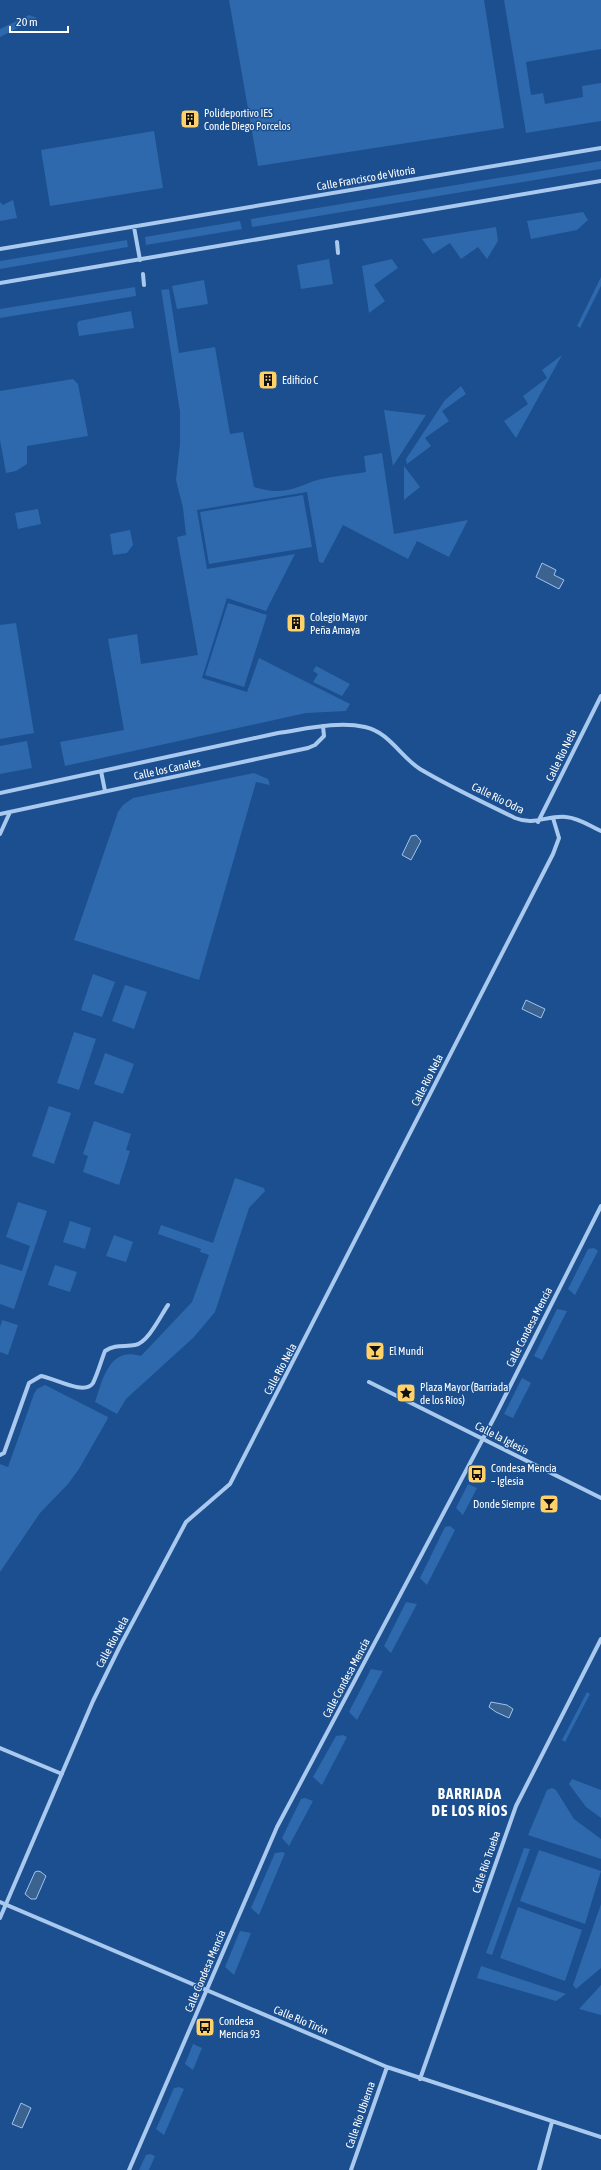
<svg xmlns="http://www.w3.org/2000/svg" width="601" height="2170" viewBox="0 0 601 2170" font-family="'Asap Condensed',sans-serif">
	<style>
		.green { fill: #2e69ad }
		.water { fill: #3c6290; stroke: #9cc4f0 }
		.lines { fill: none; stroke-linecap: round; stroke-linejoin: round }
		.minor { stroke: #a9c9ee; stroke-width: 4 }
		.labels { text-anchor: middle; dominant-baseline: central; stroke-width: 3; stroke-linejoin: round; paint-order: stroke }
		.poi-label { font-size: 11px; fill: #fff; stroke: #1b4f8f; text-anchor: start }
		.street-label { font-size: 11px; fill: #fff; stroke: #1b4f8f }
		.district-label { font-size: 15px; font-weight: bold; letter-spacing: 1px; fill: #fff; stroke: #1b4f8f }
	</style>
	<rect width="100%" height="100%" fill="#1b4f8f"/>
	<!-- green -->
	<path class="green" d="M229,0H484L504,128L258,166Z
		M504,0H601V49L526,62L531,95L543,93L545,104L583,97L582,86L601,83V121L526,133Z
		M29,15L37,18L0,37V29Z
		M154,131L163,188L50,206L41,150Z
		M601,161V169L252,227L251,219Z
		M13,200L17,218L0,221V202L3,205Z
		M583,212L588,220L577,230L531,239L527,221Z
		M240,221L242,229L146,245L145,237Z
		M496,227L498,241L487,259L478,247L461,259L450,243L433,254L422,239Z
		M127,240L128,247L0,269V261Z
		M329,259L333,284L301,289L297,265Z
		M392,259L398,268L374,285L385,301L369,313L362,266Z
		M601,277V286L580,328L577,326Z
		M204,280L208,304L177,309L172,286Z
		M160,282L161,290L169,289L179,353L215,347L230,434L243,432L254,487C280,495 291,490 314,481C330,476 350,475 366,472L364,456L382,453L394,534L468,520L449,557L417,541L408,559L343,525L323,563L319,562L307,492L197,510L207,569L295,554L266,611L227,598L202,678L247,692L259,658L350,704L346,711L306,713L65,766L60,742L124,730L108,639L137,634L141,664L198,655L177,537L186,535L183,508L176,480L180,444V412Z
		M135,287L136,296L0,318V309Z
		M131,311L134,328L79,336L77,324L79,321Z
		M562,355L516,438L504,421L528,404L523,396L547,378L542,370Z
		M73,379L78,384L88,436L27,446V464L16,471L6,473L0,440V391Z
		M461,386L466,394L442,411L449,421L425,438L431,446L407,464L406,459L445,400Z
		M384,410L426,415L393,466Z
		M404,466L420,487L404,500Z
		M303,495L312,547L209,564L200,512Z
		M38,509L41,524L18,529L15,513Z
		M130,530L133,545L127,553L113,555L110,534Z
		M228,603L267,615L244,687L205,675Z
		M16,623L34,733L0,739V625Z
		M316,666L350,684L342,696L313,682L318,674L313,671Z
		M27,741L32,768L0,774V746Z
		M254,773L268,779L270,785L256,782L199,980L74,940L118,812L123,805L133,798Z
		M93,974L115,982L102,1017L81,1010Z
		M125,985L147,992L134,1029L112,1021Z
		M74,1032L96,1039L79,1090L57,1083Z
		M105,1053L134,1064L123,1094L94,1084Z
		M49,1106L71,1113L54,1164L32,1156Z
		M94,1121L131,1134L126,1150L130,1151L119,1185L83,1172L88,1156L83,1154Z
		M235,1178L264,1188L265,1191L249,1208L215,1312L194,1337L126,1399L117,1414L95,1402C103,1379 109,1346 141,1356L192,1302L209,1255L200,1252L201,1249L158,1234L161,1225L213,1243Z
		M18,1202L47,1211L14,1309L0,1304V1264L22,1271L30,1246L6,1237Z
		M70,1221L91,1228L85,1249L63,1242Z
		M114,1235L133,1242L126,1262L106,1256Z
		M594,1248L598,1251L575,1295L568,1289L588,1249Z
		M55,1265L77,1272L70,1292L48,1285Z
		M557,1309L567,1311L542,1360L534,1356Z
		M2,1320L18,1325L8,1355L0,1352V1327Z
		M522,1378L531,1383L513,1418L504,1414Z
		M45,1385L108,1417L107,1420L79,1469L68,1484L40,1513L0,1572V1464L8,1467L34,1394L37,1389Z
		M468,1484L477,1488L463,1515L456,1508Z
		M450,1526L455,1530L427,1585L420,1578L445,1527Z
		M406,1602L417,1604L391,1653L384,1646Z
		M371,1669L383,1671L357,1720L349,1712Z
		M587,1692L590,1694L565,1742L562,1740Z
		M343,1735L347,1737L322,1785L313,1777L336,1736Z
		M572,1779L601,1790V1818L586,1807L569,1784Z
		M552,1788L556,1790L574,1819L601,1839V1859L528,1835L547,1790Z
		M305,1798L313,1801L289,1846L282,1838L301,1799Z
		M524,1848L530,1849L492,1955L486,1953Z
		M539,1850L601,1871L585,1924L520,1901Z
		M282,1852L285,1853L259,1915L251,1908L275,1853Z
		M601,1904V1968L576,1989L573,1985Z
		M518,1907L582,1930L565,1981L500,1958Z
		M240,1931L251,1933L234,1975L225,1967Z
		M481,1966L566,1994L556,2001L477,1978Z
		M601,1985V2015L579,2009Z
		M193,2044L202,2048L193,2070L185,2064Z
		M179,2087L184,2089L164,2135L156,2129L174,2088Z
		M150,2154L155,2156L149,2170H139L146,2155Z"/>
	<!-- water -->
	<path class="water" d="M542,563L556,570L554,575L564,580L559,589L536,577Z
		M416,835L421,841L411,860L402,855L411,836Z
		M526,1000L545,1009L541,1018L522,1009Z
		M491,1702L507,1705L513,1709L509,1718L496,1712L489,1707Z
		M38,1871L41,1872L46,1876L36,1899H31L25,1894L35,1872Z
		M21,2103L31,2108L22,2128L12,2124Z"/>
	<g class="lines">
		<!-- minor -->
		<path class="minor" d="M134,227L140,260
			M337,242L338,253
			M0,249L601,148
			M143,274L144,285
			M0,283L601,181
			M101,771L105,791
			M0,793L278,733C306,729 337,721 365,727C389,732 401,757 420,769C450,787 483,802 515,818C535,826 547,815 566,817C579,818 590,826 601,831
			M0,814L308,748L315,745L324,736L323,726
			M538,822L601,696
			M0,834L10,812
			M369,1382L601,1498
			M0,1455L4,1453L29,1383L41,1376C54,1378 85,1396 93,1383C98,1373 101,1361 105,1351C115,1344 125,1347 135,1345C148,1343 161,1315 168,1305
			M0,1748L62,1774
			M0,1902L387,2067L601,2137
			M0,1918L93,1701L120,1646L186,1522L230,1484L553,854L559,838L553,818
			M420,2079L516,1806L601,1639
			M129,2170L277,1827L495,1416L601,1206
			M351,2170L387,2067
			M539,2170L552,2122"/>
	</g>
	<!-- icons -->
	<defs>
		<g id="building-square" transform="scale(1)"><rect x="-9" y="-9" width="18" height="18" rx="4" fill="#ffd166" stroke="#1b4f8f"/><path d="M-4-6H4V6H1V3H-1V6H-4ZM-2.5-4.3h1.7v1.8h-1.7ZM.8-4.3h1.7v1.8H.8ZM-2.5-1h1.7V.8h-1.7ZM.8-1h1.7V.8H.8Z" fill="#111"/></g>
		<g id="bar-square" transform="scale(1)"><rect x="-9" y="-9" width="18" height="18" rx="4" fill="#ffd166" stroke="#1b4f8f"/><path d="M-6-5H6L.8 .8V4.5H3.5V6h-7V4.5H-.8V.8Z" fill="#111"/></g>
		<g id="sight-square" transform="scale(1)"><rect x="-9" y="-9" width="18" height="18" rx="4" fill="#ffd166" stroke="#1b4f8f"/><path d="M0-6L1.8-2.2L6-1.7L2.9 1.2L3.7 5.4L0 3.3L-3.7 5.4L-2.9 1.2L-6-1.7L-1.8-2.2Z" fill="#111"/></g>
		<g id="bus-square" transform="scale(1)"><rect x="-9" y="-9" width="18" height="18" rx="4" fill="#ffd166" stroke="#1b4f8f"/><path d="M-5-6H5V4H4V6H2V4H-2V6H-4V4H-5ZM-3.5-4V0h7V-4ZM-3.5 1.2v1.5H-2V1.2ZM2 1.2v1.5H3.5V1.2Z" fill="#111"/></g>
	</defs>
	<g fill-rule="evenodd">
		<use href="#building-square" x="190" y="119"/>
		<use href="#building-square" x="268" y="380"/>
		<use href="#building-square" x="296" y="623"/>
		<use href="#bar-square" x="375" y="1351"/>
		<use href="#sight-square" x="406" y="1393"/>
		<use href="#bus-square" x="477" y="1474"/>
		<use href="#bar-square" x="549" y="1504"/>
		<use href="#bus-square" x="205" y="2027"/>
	</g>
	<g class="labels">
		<!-- poi labels -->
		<g class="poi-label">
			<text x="204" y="113">Polideportivo IES<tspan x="204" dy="13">Conde Diego Porcelos</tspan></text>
			<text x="282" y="380">Edificio C</text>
			<text x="310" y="617">Colegio Mayor<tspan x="310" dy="13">Peña Amaya</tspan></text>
			<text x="389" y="1351">El Mundi</text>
			<text x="420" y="1387">Plaza Mayor (Barriada<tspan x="420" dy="13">de los Ríos)</tspan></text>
			<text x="491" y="1468">Condesa Mencía<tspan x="491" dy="13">– Iglesia</tspan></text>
			<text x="535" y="1504" text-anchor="end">Donde Siempre</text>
			<text x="219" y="2021">Condesa<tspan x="219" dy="13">Mencía 93</tspan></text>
		</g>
		<!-- street labels -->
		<g class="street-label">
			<text transform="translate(366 178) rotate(-10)">Calle Francisco de Vitoria</text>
			<text transform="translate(561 755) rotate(-64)">Calle Río Nela</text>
			<text transform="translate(167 769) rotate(-12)">Calle los Canales</text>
			<text transform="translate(498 798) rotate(26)">Calle Río Odra</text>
			<text transform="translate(427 1080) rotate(-63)">Calle Río Nela</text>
			<text transform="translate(529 1327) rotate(-63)">Calle Condesa Mencía</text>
			<text transform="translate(280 1369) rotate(-62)">Calle Río Nela</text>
			<text transform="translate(502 1438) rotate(27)">Calle la Iglesia</text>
			<text transform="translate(112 1642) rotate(-62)">Calle Río Nela</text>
			<text transform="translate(346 1678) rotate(-62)">Calle Condesa Mencía</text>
			<text transform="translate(486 1862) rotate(-71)">Calle Río Trueba</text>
			<text transform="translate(205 1971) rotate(-67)">Calle Condesa Mencía</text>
			<text transform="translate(301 2020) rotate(23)">Calle Río Tirón</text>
			<text transform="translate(360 2115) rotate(-71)">Calle Río Ubierna</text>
		</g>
		<!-- district labels -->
		<g class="district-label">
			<text x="470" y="1793">BARRIADA<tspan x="470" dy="17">DE LOS RÍOS</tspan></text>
		</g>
	</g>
	<!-- scale -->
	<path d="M10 26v6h58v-6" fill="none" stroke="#ffffff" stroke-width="2"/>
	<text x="16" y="26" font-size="12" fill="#ffffff" stroke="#1b4f8f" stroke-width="3" paint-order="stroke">20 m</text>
</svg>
